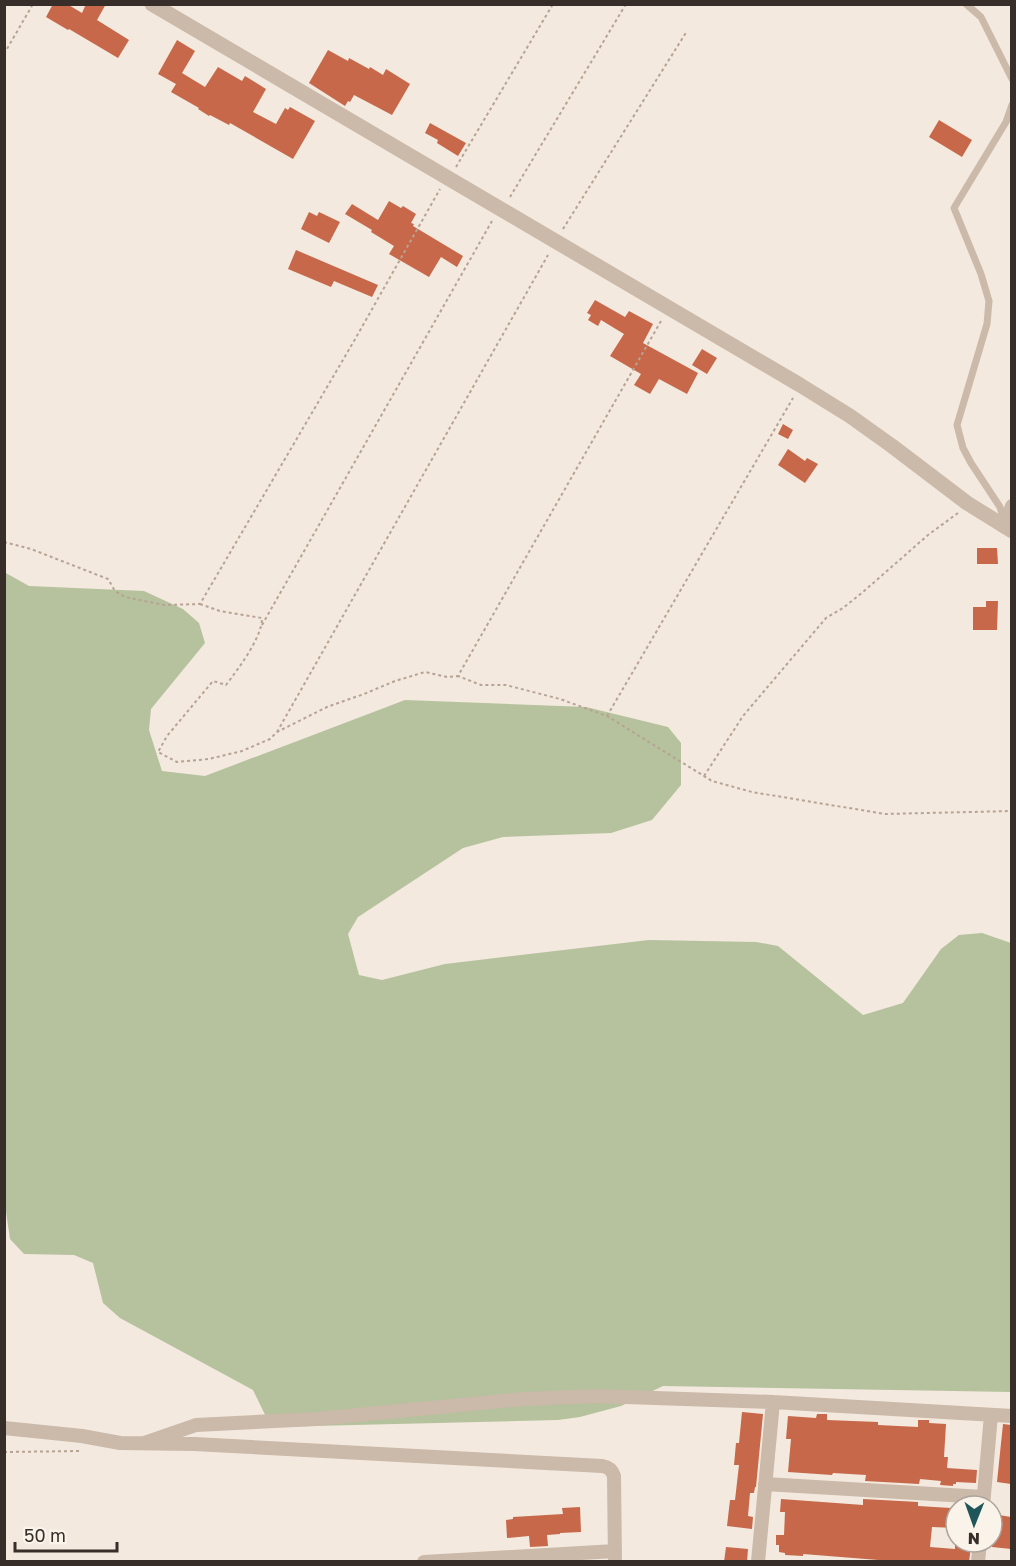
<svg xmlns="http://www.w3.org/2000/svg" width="1016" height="1566" viewBox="0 0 1016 1566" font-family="'Golos Text',sans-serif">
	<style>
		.green { fill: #b5c29d }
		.building { fill: #c66849 }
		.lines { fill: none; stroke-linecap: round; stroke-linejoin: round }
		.path { stroke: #b7a393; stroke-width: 2; stroke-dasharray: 3 3; stroke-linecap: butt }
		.service { stroke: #cbb9a9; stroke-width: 7 }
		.minor { stroke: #cbb9a9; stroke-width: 14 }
		.tertiary { stroke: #cbb9a9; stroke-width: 15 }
	</style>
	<rect width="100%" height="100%" fill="#f3e9de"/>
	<!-- green -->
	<path class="green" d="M4,572L29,586L144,591L183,609L199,623L205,643L151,709L149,730L162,771L205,776L405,700L586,707L668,727L681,743V785L652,820L611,833L503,837L463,848L358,917L348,934L359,975L382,980L445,964L649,940L756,942L778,946L863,1015L903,1003L941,949L959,935L982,933L1011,943V1392L663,1386L621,1406L580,1417L558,1420L271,1427L253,1390L120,1318L103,1303L93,1263L74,1255L24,1254L10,1239L4,1198Z"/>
	<!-- building -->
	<path class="building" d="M53,4H67L82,13L86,4H106L97,20L129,40L118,58L69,29L68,30L46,17Z
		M177,40L195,51L182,73L205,87L218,67L242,81L245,76L266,89L253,112L276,124L285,108L288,110L290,107L315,121L293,159L230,123L229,125L210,115L209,116L198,109L199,108L171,92L176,84L158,74Z
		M328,50L348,61L349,58L369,69L370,67L383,75L386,69L410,84L392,115L354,95L350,102L348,101L345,106L309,83Z
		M939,120L972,140L962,157L929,137Z
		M430,123L466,143L458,156L437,143L438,140L425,133Z
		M389,201L401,208L403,206L416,214L411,223L414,224L413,226L463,256L457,267L441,257L429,277L389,254L394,246L371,232L372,230L345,214L352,204L378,220Z
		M309,212L317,216L319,212L340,222L329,243L301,229Z
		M296,250L378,285L372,297L334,281L331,287L288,269Z
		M595,300L625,317L629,311L653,324L643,343L698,373L687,394L659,379L650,394L634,385L641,374L610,356L624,334L601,320L598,326L588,320L591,315L587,313Z
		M702,349L717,358L707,374L692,365Z
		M783,424L793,430L788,439L778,434Z
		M788,449L805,461L807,458L818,464L805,483L778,465Z
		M977,548H997L998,564H977Z
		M986,601H998L997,630H973V607H986Z
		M742,1412L763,1414L756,1487H755L754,1493H750L748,1516L753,1517L752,1529L727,1526L730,1500H735L739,1465H734L736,1443H739Z
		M817,1414H827V1420L878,1422V1425L918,1427V1420H929V1423L946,1424L944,1457H948L947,1468L977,1470L976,1483L956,1482V1484H953V1486L940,1485L941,1481L920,1479L919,1484L865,1481L866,1475L833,1473L832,1475L788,1472L791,1439H786L788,1416L816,1418Z
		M1003,1424L1011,1425V1484L997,1482Z
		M781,1499L863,1505V1499L918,1502V1506L951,1508V1514L956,1515V1528L932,1527L930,1547L955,1549V1545L971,1546L969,1562L891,1561L803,1554V1556L785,1555V1553L779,1552V1545H776V1535H784L785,1512H780Z
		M580,1507L581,1532L560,1533V1534L547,1535L548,1546L530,1547L529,1536L507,1538L506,1520L513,1519V1517L563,1514L562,1508Z
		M993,1514L1011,1517V1549L992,1547Z
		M726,1547L748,1549L747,1562H724Z"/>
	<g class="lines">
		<!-- path -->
		<path class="path" d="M4,54L33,4
			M456,167L553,4
			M510,197L626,4
			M563,229L687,31
			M661,321L458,676L481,685H506L560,699L607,716L712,781L752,792L885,814L1012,811
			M4,542L31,549L108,579L115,591L125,597L164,605L200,604L354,341L440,189
			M200,604L220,611L262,618C262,638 238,669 226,685L213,681L167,736L158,752L177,762L209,759L242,751L270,739L277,732L327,707L364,694L395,681L425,672L447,677L458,676
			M262,625L492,221
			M607,716L793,398
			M277,732L548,255
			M704,776L743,716L826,618L843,608L863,592L928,535L958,513
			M4,1452L82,1451"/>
		<!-- service -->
		<path class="service" d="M966,4L981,17L1012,79
			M1004,521L1000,507L971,463L963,448L957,425L987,324L989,301L981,274L954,208L1006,122L1012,105"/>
		<!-- minor -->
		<path class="minor" d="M1005,527L1012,506
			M4,1428L82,1436L120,1443L194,1444L602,1466C609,1467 612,1470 614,1476L615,1562
			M144,1443L196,1425L316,1419L523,1399L597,1396L773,1402L1012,1416
			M765,1484L983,1497
			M983,1506L991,1415
			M424,1562L615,1551
			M758,1562L773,1402
			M978,1562L980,1542"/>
		<!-- tertiary -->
		<path class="tertiary" d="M152,4L800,385L850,416L892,446L967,503L1012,531"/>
	</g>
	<!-- border -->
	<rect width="1016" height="1566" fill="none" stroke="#382e29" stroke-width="12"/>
	<!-- north arrow -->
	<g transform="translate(974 1524) rotate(181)"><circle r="28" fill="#faf3ea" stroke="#aca49d" stroke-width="1.5"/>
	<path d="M0-4.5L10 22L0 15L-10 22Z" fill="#1e565a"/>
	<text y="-9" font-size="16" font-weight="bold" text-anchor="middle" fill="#382e29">N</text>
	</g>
	<!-- scale -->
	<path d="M15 1542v9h102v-9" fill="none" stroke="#382e29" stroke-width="3"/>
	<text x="24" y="1542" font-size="18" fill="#382e29" stroke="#faf3ea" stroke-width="4.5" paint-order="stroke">50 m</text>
</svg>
